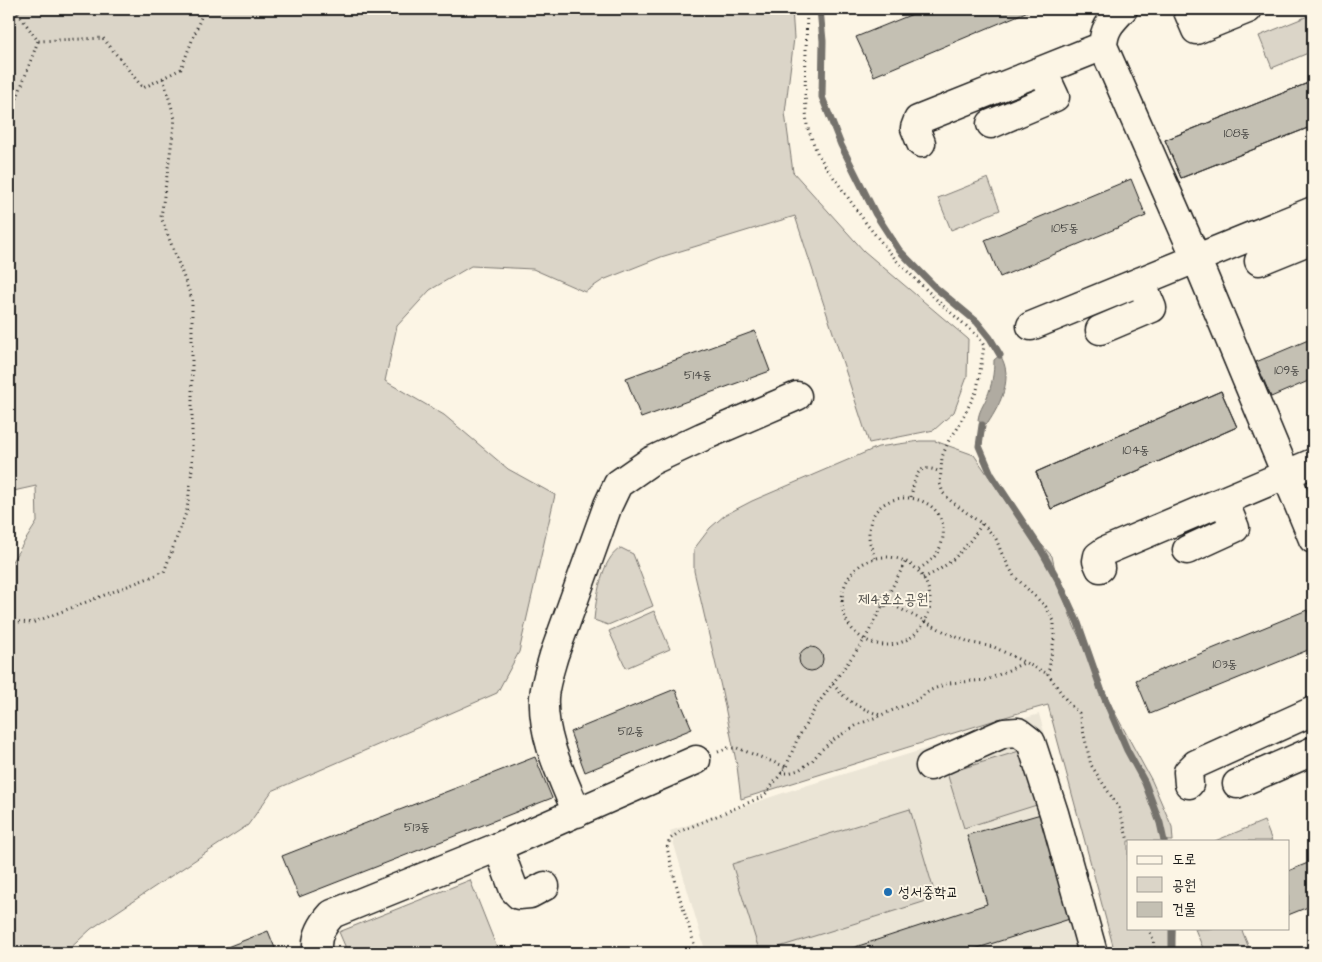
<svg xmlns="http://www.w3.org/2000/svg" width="1322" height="962" viewBox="0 0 1322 962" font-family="'Architects Daughter','Poor Story',sans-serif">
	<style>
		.built { fill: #ebe5d6 }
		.green { fill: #dbd5c8; stroke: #7c7872 }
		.water { fill: #b0aba1; stroke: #75726c }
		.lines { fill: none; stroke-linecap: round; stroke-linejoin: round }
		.stream { stroke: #75726c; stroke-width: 7 }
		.building { fill: #c4c0b3; stroke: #1c1c1c }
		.minor-casing { stroke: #1c1c1c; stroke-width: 31 }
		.path { stroke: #1c1c1c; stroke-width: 3; stroke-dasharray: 1 4; stroke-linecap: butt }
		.minor { stroke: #fcf5e5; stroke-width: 28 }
		.poi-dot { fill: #1f6fb2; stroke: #fcf5e5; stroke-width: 2 }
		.labels { text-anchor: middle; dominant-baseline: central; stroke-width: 4; stroke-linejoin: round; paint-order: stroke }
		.number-label { font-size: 12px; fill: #464542 }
		.park-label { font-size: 15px; fill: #555450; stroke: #fcf5e5 }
		.poi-label { font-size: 15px; fill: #1c1c1c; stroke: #fcf5e5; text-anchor: start }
	</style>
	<rect width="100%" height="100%" fill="#fcf5e5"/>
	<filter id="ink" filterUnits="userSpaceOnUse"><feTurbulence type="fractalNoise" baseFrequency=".02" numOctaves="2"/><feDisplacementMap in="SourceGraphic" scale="10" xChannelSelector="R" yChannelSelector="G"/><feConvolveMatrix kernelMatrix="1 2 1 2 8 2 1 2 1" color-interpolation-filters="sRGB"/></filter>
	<g filter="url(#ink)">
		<!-- built -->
		<path class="built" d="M1039,714L1106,953H706L670,831L792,790Z"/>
		<!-- green -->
		<path class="green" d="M9,9H792L794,38L785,113L793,172L864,251L968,339L967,377L954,412L934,430L869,443L795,216L661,257L603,280L585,292L533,269L471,266L430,290L397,326L385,381L444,415L508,469L555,495L519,652L497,693L272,791L248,825L91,929L65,953H9V566L37,522L36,486L9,492Z
			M1308,16L1313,28V51L1272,68L1259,36Z
			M988,178L1000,210L951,230L938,198Z
			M920,441H935L974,455L1018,519L1052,556L1057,580L1074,626L1116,715L1152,781L1172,827L1173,841H1128V928H1175L1174,953H1115L1048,705L1015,714L741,799L737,766L721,687L694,571V549L710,528L725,515L752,501L878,447Z
			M621,548L633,554L653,606L608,625L594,620C596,600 601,558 621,548Z
			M654,611L670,649L626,668L609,631Z
			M1026,749L1043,803L964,828L947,773Z
			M910,809L936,898L760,953L732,864Z
			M1264,821L1272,841H1215Z
			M470,880L499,953H348L339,932Z
			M1241,928L1251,953H1205L1195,929Z"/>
		<!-- water -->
		<path class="water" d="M1000,355C1014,377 1001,403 988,423L982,425L978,420C979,411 983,406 987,397C992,385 994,373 994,360Z"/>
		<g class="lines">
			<!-- stream -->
			<path class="stream" d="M820,9L823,41L822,97L841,145L875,213L899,250L936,288L977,322L990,338L1000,355
				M982,425L979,446L991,474L1040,548L1058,580L1078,623L1102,692L1127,750L1145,783L1160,823L1164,841
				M1172,928V953"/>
		</g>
		<!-- building -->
		<path class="building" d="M925,9H1033L874,76L856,37Z
			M1313,81V126L1181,178L1165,140Z
			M1313,81V126L1181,178L1165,140Z
			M1131,179L1146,216L1000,277L985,240Z
			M755,331L770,371L641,418L626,378Z
			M1313,338V379L1271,397L1256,362Z
			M1221,391L1237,427L1051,509L1036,472Z
			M1221,391L1237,427L1051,509L1036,472Z
			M879.5 601a5.5 5.5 0 1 1 11 0a5.5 5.5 0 1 1-11 0Z
			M1307,610L1313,626V648L1150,714L1136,680Z
			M799 659a12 12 0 1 1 24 0a12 12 0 1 1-24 0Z
			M675,689L692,729L585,772L570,732Z
			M535,757L552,798L299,897L282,856Z
			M1048,812L1076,917L962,953H837L987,904L967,835Z
			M1313,861V905L1288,915V871Z
			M268,931L277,953H212Z"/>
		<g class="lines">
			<!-- minor casing -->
			<g class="minor-casing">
				<path id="minor" d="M1123,9C1111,22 1104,28 1103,46L1196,258L1313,539
					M1187,9L1196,30L1248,9
					M991,124L1055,97L1043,71
					M921,143L915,128L918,120L1103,46
					M1259,261L1313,239
					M1031,326L1313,211
					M1100,330L1152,308L1141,281
					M1187,550L1235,528L1224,501
					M1100,568L1097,561L1098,556L1105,551L1313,463
					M930,766L1004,733L1018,732L1031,742L1054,813L1093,953
					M1189,784L1188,772L1196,764L1313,711
					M1237,784L1313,751
					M577,813C562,776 542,738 544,697C545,683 550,669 554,655L608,505L618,484L651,461L702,437L797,396
					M498,847L514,890L519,895L530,894L545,886
					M318,953C314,938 322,925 332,914L498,847L696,760"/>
			</g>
			<!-- path -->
			<path class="path" d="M15,9L38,41L103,38L143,88L181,69L203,12L206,9
				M807,9L805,93L807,126L818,155L868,226L897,261L941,304L979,337L984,346L977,390L957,429L949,440L942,457L940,484L943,493L952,502L985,526L996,539L1002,554L1014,576L1046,607L1054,621V639L1048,674L1069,704L1079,713L1091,765L1119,808L1128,841
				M9,111L14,106L38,41
				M911,497C915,478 916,461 940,472
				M842 601a44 44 0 1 1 88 0a44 44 0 1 1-88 0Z
				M875,558C873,551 869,543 869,536C867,480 955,489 942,542C938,556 929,563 917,570
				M923,578C951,566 965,549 982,524
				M885,601L949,634L972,643L994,647L1048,674
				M9,621L32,623L164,572L187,510L192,469V299L161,217L175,119L163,78
				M833,684C847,702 858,707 880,715
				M718,752L728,748H737L786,767
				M781,773H788L799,770L812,761L821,750L836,738L857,725L915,701L931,690L949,683L987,680L1026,662
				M1148,928L1153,939L1155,953
				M697,953L679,895L667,848L670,839L681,831L764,796L786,767L797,740L817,705L865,639L906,561"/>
			<!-- minor -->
			<use href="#minor" class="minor"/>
		</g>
	</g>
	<!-- markers -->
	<circle class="poi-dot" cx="888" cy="892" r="5"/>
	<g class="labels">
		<!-- number labels -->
		<g class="number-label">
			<text x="1237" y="133">108동</text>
			<text x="1065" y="228">105동</text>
			<text x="1287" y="370">109동</text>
			<text x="698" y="375">514동</text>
			<text x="1136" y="450">104동</text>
			<text x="1225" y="664">103동</text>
			<text x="631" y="731">512동</text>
			<text x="417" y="827">513동</text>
		</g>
		<!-- park labels -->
		<g class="park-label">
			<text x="893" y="599">제4호소공원</text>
		</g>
		<!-- poi labels -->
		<g class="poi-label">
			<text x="898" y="892">성서중학교</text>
		</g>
	</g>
	<!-- margin -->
	<rect width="1322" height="962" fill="none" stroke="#fcf5e5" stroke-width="30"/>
	<rect x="15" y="15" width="1292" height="932" fill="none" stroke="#1c1c1c" stroke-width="2" filter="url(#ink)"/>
	<!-- legend -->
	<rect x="1127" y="840" width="162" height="90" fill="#fcf5e5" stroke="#a29e95"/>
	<rect x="1137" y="856" width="25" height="8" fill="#fcf5e5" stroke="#a29e95"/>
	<text x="1172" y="864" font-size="15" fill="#1c1c1c">도로</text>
	<rect x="1137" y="877" width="25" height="15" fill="#dbd5c8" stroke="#a29e95"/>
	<text x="1172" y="890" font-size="15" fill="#1c1c1c">공원</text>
	<rect x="1137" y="902" width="25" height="15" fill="#c4c0b3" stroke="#a29e95"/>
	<text x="1172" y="914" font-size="15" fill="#1c1c1c">건물</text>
</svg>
